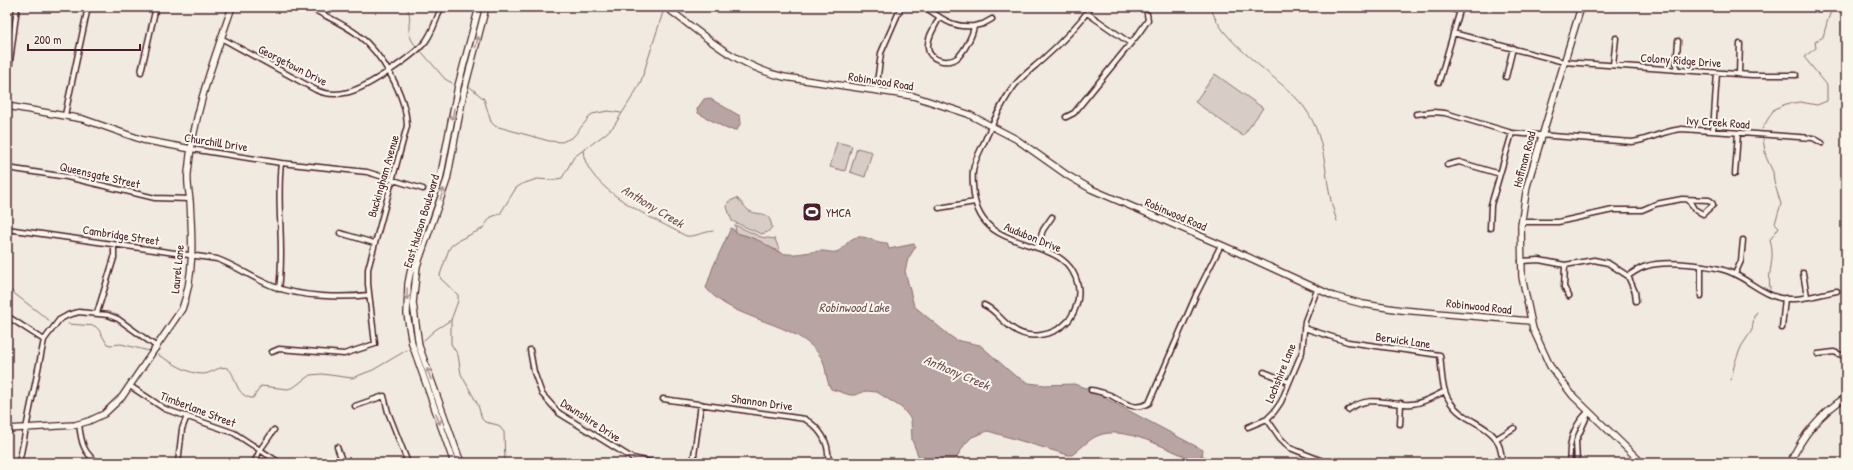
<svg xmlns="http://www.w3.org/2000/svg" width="1853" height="470" viewBox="0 0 1853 470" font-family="'Patrick Hand',sans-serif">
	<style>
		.green { fill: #d8ccc6; stroke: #917678 }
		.water { fill: #b8a4a2; stroke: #8c6f72 }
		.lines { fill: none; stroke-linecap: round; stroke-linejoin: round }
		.stream { stroke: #8c6f72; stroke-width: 1 }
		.street-casing { stroke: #4a1f2b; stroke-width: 7 }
		.secondary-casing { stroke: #4a1f2b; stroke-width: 8 }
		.street { stroke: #fbf7ec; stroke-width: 4 }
		.secondary { stroke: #fbf7ec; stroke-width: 5.5 }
		.oneway { stroke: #ab9695 }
		.labels { text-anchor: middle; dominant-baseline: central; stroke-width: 4; stroke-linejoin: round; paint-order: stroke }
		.street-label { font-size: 12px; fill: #4a1f2b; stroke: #fbf7ec }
		.poi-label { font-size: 12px; fill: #4a1f2b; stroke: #fbf7ec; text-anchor: start }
		.water-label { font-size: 13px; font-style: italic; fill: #704e55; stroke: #fbf7ec }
	</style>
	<rect width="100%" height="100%" fill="#f0eae0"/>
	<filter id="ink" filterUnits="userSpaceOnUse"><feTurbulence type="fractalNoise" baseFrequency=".025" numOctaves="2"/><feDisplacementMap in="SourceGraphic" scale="8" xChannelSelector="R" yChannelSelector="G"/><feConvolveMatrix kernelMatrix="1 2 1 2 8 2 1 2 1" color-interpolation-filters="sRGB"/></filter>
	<g filter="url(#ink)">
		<!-- green -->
		<path class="green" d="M1215,74L1263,108L1243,136L1195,102Z
			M837,142L852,146L845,171L830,167Z
			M857,148L872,152L865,177L850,172Z
			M737,198C741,202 744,206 748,210C757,217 769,208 772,227L768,232L761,234L732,221L727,207L728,202Z
			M735,225L761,237L775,239L780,252L747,236L736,233Z"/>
		<!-- water -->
		<path class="water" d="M709,98L740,116L741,122L737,130L727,129L698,113L697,109L704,99Z
			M731,228L734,230L736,233C745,235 753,238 762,242C770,247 777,253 787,254C799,255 811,251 823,251C827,251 832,253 836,252C845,250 847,238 858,237C868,236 876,243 887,243L889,249L914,244L916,246L908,259L905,271L914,306L950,336L956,340L980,345L1014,375L1029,383L1045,385L1074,384L1088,389L1203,450L1202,456L1196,460H1193C1169,450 1123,424 1097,436C1088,440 1080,449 1072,455H1068L988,431L972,437L965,444L953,463H921L912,440L911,419L902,408L877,392L866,391L855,395H850L831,389C825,379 827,367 821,357C797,320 735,323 706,288L713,267Z"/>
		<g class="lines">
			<!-- stream -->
			<path class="stream" d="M406,7C416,19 401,29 416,46
				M1211,7C1218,42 1282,78 1304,107C1330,142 1322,182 1337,221
				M421,51L445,79L452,83
				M470,87L484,99L491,122L495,126L549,141L562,142L573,137L592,114L608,111L621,113
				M1762,129L1774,109L1786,104L1800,102L1817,105L1827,101V85L1804,57L1816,48L1815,42L1823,37L1828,19L1833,7
				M1763,139L1766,157L1773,172L1774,182L1781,204L1775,223L1779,227L1770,240C1776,261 1767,269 1770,289
				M583,151C586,190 655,219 686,236C695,237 703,232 713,231
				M7,288L50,321
				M68,324L95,326L99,330L107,344L111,345L121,344L149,351
				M424,340L435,330L451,320
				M158,355C172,362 187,374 203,374C211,374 220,365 227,368C237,373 233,394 251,398H253L261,386L288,389L294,387L310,375L322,374L352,378L373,370L407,350
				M1731,380L1735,362L1741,347L1752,330L1754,316L1757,312
				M1201,455L1221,463
				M505,463L504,432L498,425L485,422L482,419L478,405L461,374L458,355L451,344V320L458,301V295L441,279L440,275L449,249L452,245L459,240L482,229L491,217L500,214L516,188L522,184L537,179L552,180L562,178L574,157L604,135L614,126L636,91L641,81L664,9"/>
			<!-- street casing -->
			<g class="street-casing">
				<path id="street" d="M924,7C943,18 950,28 974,26C973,35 964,52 957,58C947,65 928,60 928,47C927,37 935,27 939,18
					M1445,7L1460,11
					M1087,13L1130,43
					M974,26L983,24L992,19
					M1453,33L1564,62L1752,75H1796
					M221,38L316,90C327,95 338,95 349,92C368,87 414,56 426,41C433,31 437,19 441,7
					M1613,65L1616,38
					M1676,70L1678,41
					M141,72L156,7
					M1739,74L1740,44
					M1506,77L1513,48
					M1439,82L1461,7
					M7,85L17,7
					M876,90L881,53L901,7
					M1416,114L1433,112L1445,113L1512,133L1632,142C1649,140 1665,130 1682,129L1813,138L1822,143
					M65,115L88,7
					M1066,117L1074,113L1139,33L1148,20L1147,14
					M1713,131L1717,73
					M191,149L281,163L367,172L423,189
					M1447,165L1459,162L1500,174
					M7,168L67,177L155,198L190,199
					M1735,174L1738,133
					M939,208L975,202
					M1521,222H1558L1613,210H1642L1656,204L1682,199L1709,200L1712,202L1713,205L1703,214L1694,209L1689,200
					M1490,228L1491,205L1512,133
					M7,229L217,259C237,266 255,280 275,287C302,297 341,298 369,295
					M340,233L374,243
					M1037,248L1043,230L1052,217
					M1521,261L1539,260L1565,265L1594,260L1608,263L1628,276L1635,292L1636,301
					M1565,265L1564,287L1569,296
					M1803,273L1807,296
					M1735,274L1741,261L1743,240
					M1628,276C1634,272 1639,268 1647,266C1665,260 1717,265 1734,274C1750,281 1762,294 1780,298C1798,302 1819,294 1837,291
					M279,289C285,247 276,205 281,163
					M1701,296V266
					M984,305C996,310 1001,321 1012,328C1029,341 1055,336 1069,320C1076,310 1080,298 1078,286C1068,230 983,260 974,195C973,187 972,179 973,171C974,160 982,148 986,138C994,120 1003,100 1015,85C1022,76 1033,68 1042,60C1060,44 1077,27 1091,7
					M97,313L114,258V244
					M7,316L44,340
					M1304,328L1348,342L1440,355C1442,370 1441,387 1449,400C1465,428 1502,420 1502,463
					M1782,328L1785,298
					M530,350L534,372L542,394L559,413L632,458L655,463
					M272,352L279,349L344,354L375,344L368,284V269L407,126C406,95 382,53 357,34C342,23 325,16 309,7
					M1818,354L1834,352L1846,357
					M1264,372L1289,382
					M130,386L165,409L234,433L280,463
					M1091,390C1097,391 1104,393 1110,395C1123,402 1134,412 1149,403L1196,295L1221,245
					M663,399L805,419C821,429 830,444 828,463
					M355,406L384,396L388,412L408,463
					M1348,410C1371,393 1388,406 1412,404C1424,403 1435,396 1445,391
					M1267,419L1280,438L1290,448L1328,463
					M79,424C81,441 83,454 99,463
					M1400,424L1401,403
					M1248,427L1267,419L1274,412L1281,402L1302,352L1305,321L1317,290
					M1496,439L1514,428
					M337,447L343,463
					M19,463L44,340L59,320L68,315L79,312L108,315L118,319L157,347
					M178,463L182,429L187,416
					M254,463L260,450L274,430
					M693,463L701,404
					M1570,463C1568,443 1573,426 1588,412
					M1577,463L1576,441L1588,414"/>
			</g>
			<!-- secondary casing -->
			<g class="secondary-casing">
				<path id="secondary" d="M666,7C703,35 738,67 784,77L913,96L968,114L1016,139L1067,175L1091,189L1235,251L1333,296L1363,304L1401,310L1530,321
					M1581,7L1527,186L1521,226L1522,277L1533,329L1550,366L1573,396L1642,463
					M7,106L83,119L143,140L191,149
					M7,429L75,425L89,421L104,414L122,397L182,309C195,274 192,236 190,201C189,192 187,182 188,173C193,115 213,62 232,7
					M454,463L412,344L407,314L408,284L414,253L440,179L458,86L479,7
					M461,463L419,346L413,303L417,266L447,180L464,91L486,7
					M1790,463C1802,436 1821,413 1846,397"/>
			</g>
			<!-- street -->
			<use href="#street" class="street"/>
			<!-- secondary -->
			<use href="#secondary" class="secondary"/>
		</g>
		<!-- one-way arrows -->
		<defs><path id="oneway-shaft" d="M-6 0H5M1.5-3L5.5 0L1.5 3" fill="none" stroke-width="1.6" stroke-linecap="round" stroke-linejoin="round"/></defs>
		<g class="oneway">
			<use href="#oneway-shaft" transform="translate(477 42) rotate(-75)"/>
			<use href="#oneway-shaft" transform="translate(453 114) rotate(100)"/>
			<use href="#oneway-shaft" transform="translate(442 194) rotate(-72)"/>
			<use href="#oneway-shaft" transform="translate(407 294) rotate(92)"/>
			<use href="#oneway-shaft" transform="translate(429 374) rotate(-109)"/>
			<use href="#oneway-shaft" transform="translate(438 419) rotate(70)"/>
		</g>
	</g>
	<!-- icons -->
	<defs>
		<g id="stadium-square" transform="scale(1)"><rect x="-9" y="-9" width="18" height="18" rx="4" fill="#4a1f2b" stroke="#fbf7ec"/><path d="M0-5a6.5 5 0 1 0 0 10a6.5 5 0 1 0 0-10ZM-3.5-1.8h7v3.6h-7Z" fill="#fff"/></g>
	</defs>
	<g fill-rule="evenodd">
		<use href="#stadium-square" x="812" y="212"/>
	</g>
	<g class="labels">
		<!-- street labels -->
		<g class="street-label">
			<text transform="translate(1681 60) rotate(4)">Colony Ridge Drive</text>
			<text transform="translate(293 65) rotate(27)">Georgetown Drive</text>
			<text transform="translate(881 81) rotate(9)">Robinwood Road</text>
			<text transform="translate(1718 122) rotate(4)">Ivy Creek Road</text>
			<text transform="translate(216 142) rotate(9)">Churchill Drive</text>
			<text transform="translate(1524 159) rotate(-75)">Hoffman Road</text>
			<text transform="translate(100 175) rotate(13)">Queensgate Street</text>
			<text transform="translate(383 176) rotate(-74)">Buckingham Avenue</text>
			<text transform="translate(1176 214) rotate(23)">Robinwood Road</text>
			<text transform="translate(421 221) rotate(-73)">East Hudson Boulevard</text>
			<text transform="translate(121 235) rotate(9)">Cambridge Street</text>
			<text transform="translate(1033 237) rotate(22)">Audubon Drive</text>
			<text transform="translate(177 269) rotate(-84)">Laurel Lane</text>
			<text transform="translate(1479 306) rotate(6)">Robinwood Road</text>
			<text transform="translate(1403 340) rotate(8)">Berwick Lane</text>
			<text transform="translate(1280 373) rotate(-68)">Lochshire Lane</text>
			<text transform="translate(762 402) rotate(8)">Shannon Drive</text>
			<text transform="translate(198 409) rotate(21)">Timberlane Street</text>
			<text transform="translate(591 420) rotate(33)">Dawnshire Drive</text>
		</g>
		<!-- poi labels -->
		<g class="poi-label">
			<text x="826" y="212">YMCA</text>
		</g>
		<!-- water labels -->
		<g class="water-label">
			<text transform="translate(653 206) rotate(31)">Anthony Creek</text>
			<text x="854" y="307">Robinwood Lake</text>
			<text transform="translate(957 372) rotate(23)">Anthony Creek</text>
		</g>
	</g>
	<!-- margin -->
	<rect width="1853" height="470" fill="none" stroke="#fbf7ec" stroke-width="24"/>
	<rect x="12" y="12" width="1829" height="446" fill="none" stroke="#4a1f2b" stroke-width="1.5" filter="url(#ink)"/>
	<!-- scale -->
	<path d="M28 44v6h112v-6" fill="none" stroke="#4a1f2b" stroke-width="2"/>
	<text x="34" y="44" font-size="12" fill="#4a1f2b" stroke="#fbf7ec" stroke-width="3" paint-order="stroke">200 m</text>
</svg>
